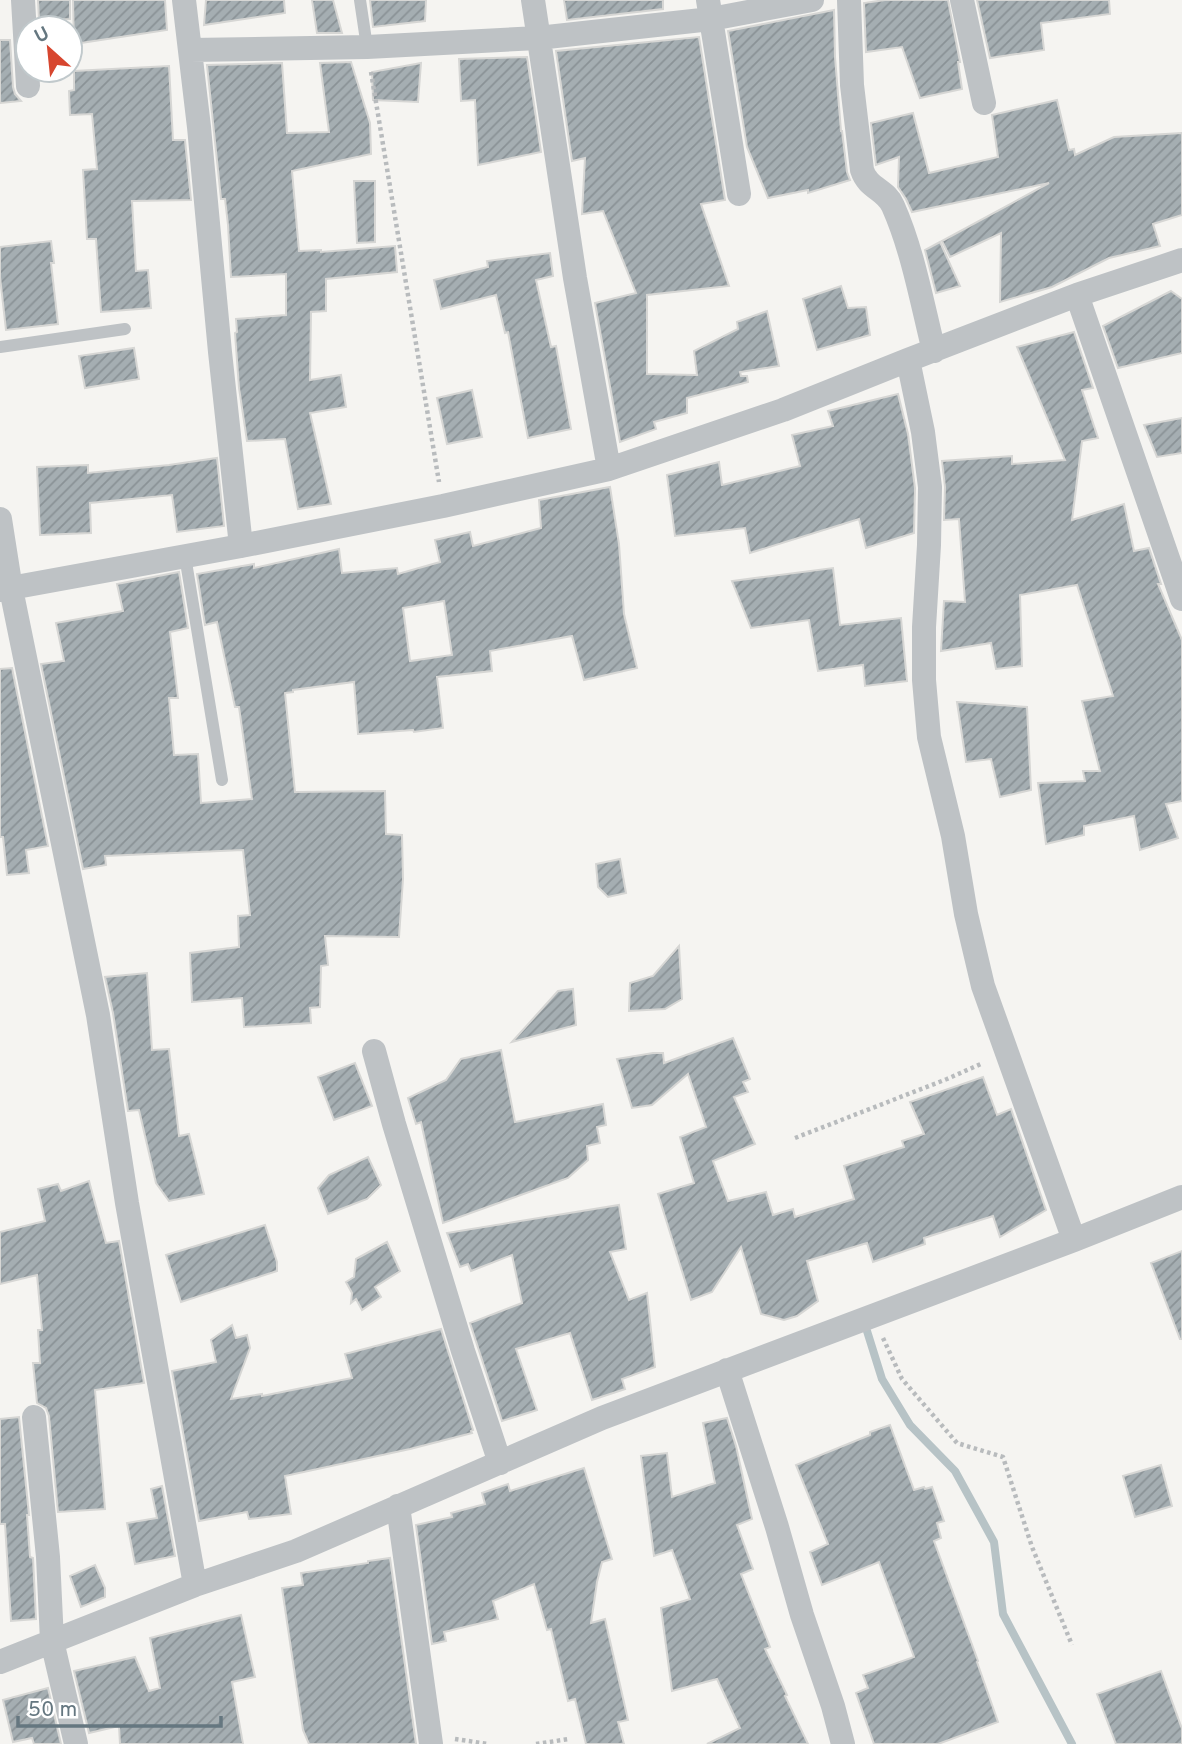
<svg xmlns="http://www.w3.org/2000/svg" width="1182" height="1744" viewBox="0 0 1182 1744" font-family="Overpass,sans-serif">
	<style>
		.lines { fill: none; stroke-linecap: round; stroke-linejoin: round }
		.stream { stroke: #b7c3c6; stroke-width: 8 }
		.building { fill: url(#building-hatch); stroke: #d6d6d4; stroke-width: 2; fill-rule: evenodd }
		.path { stroke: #b8bbbd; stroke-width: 4.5; stroke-dasharray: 3.5 3.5; stroke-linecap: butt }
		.lane { stroke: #bec2c5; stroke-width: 12 }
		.street { stroke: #bec2c5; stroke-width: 24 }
	</style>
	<defs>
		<pattern id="building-hatch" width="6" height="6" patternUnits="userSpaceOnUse" patternTransform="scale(1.75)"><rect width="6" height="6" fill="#a5aeb2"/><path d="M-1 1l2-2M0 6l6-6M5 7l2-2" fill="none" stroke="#8a9296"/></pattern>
	</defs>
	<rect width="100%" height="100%" fill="#f5f4f1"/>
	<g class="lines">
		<!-- stream -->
		<path class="stream" d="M867,1331L882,1379L910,1425L955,1471L994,1542L1003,1614L1072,1744"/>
	</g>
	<!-- building -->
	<path class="building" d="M38,0H70V19L39,20Z
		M73,0H165L167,30L74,44Z
		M206,0H284L285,13L204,25Z
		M312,0H333L342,33H317Z
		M370,0H426L425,21L373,27Z
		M564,0H663V9L567,20Z
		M885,0H948L960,62H958L962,89L920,98L902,47L866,52L864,3Z
		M977,0H1109L1110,14L1041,23L1044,50L990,58Z
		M834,10L835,57L841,131H842L847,172L850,180L808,193V190L768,198L747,147L728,31Z
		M699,37L725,200L701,204L729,286L647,295V374L697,375L694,351L738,329L737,322L767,311L779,366L740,372L741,376H747L748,382L687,398V413L654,422L656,429L620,442L595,303L636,293L603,211L582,214L585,158L572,161L556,51Z
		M0,40H10L13,87L15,94L21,101L0,103Z
		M527,57L541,152L478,165L475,100L461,101L459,59Z
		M351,62L370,123L371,154L292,171L299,251L321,250V252L395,246L397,272L326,279V311L311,312L310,380L341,375L346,407L310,413L331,504L298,509L285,439L247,441L239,388L235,333L237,332L236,319L286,315V274L231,277L228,225L225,199H221L207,65L282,63L287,133L329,132L320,63Z
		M421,63L418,102L373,100L372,72Z
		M169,66L173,140H185L191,200L132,201L136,271L148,270L151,308L101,312L96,239H87L83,170L97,169L92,114L70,115L69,91L74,90V71Z
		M1057,100L1069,150L1074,149L1075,155L1114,137L1182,133V215L1153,224L1160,246L1109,258L1052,287L1000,302L1001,233L950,257L942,241L1049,183L912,212L906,199L898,187L899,157L876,165L871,123L913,113L929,173L998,157L992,115Z
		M354,181H375V242L357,243Z
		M51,241L54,263H51L58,324L6,330L0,277V247Z
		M940,242L960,286L936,293L925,250Z
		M550,253L553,276L536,280L551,347L556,346L571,429L528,438L508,332L505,333L496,295L441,309L434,280L488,267L487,261Z
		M841,286L848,308L866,307L870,335L817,350L803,299Z
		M1171,291L1182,299V353L1118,368L1103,326Z
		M1074,332L1093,388L1082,390L1098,438L1082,441L1072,520L1124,504L1134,551L1149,548L1161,584H1158L1182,640V801L1166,804L1178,838L1140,850L1134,816L1084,826V835L1046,844L1038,783L1085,781L1083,771H1100L1082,701L1113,696L1077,585L1020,595L1022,666L996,669L991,643L941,651L944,601L965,602L959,519L944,520L945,487L942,461L1012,456V464L1065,460L1017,347Z
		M134,348L139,379L85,388L79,356Z
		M472,390L482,437L447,444L437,398Z
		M898,394L908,434L915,488L914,533L866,548L859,519L750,553L745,528L675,536L667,475L719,462L722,485L800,466L792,435L833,426L828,411Z
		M1182,418V453L1157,457L1144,425Z
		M217,458L224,526L177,532L172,495L90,503L91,533L40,535L37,467L88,465V473L169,465Z
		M610,487L619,544L624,614L637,668L584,680L572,636L490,651L492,671L437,677L443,728L414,732L413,730L358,734L354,682L293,690V692L285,693L295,792L385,791L386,834L402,835L403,879L399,937L325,936L328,965L321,966L320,1007L310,1008L311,1023L244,1027L242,998L192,1002L190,953L239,947L238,916L250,915L243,850L105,856L106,865L83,869L41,664L64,661L56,623L123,611L117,584L179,572L188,628L170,632L178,698H169L174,755L198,754L201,803L252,799L239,707H235L217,622L205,625L197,574L254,564V568L339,549L342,573L397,568L398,574L440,562L435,540L470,532L473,546L541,528L539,500ZM444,601L452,655L410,661L403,608Z
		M833,568L840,625L901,618L907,681L865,686L863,665L818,671L809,620L751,628L732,581Z
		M12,668L48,846L26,850L29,873L7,875L3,837H0V669Z
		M957,702L1027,707L1031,790L1000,797L991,759L966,762Z
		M620,859L626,893L608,897L598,887L596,864Z
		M679,946L682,999L665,1009L629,1011L630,983L653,976Z
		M147,973L152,1050L169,1049L179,1136L189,1134L204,1194L169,1201L156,1183L139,1110L128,1111L113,1013L105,977Z
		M573,989L576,1025L512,1042L558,991Z
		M733,1038L750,1079L743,1082L748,1092L734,1097L755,1144L713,1161L728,1201L766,1192L773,1215L793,1209L795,1217L854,1199L844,1166L904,1147L902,1141L924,1134L910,1102L983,1077L997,1115L1011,1109L1046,1210L1000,1237L993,1216L924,1238L925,1244L873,1262L867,1243L807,1261L818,1301L797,1316L784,1320L761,1314L741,1247L712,1292L691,1300L658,1194L694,1183L680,1137L706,1127L688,1074L652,1105L632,1108L617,1059L653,1053H663L664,1063Z
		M501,1050L515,1122L603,1104L606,1125L597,1127L600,1143L587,1146L588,1160L568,1178L443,1223L421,1122L416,1124L408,1098L446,1080L461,1059Z
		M355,1063L372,1106L334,1120L318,1077Z
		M368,1157L381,1185L367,1199L328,1214L318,1188L329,1175Z
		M89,1181L106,1243L119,1241L144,1383L95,1390L105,1509L58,1512L49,1416L46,1408L37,1403L33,1363H40L38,1330H42L37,1275L0,1284V1232L45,1221L38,1189L58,1184L61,1191Z
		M619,1205L626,1249L610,1252L629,1300L647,1293L655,1367L622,1379L625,1389L592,1400L570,1333L516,1349L537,1410L502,1421L470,1323L522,1303L512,1255L471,1271L468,1264L460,1267L447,1233Z
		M265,1225L277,1262V1271L181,1302L166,1255Z
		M387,1242L400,1271L375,1287L381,1297L362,1310L356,1299L351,1303L352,1293L346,1282L354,1277L356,1259Z
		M1182,1251V1339H1180L1151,1263Z
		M232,1325L236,1338L247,1335L250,1348L231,1399L262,1394V1396L352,1378L345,1354L441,1329L473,1430L471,1431L472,1433L410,1449L285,1476L291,1514L249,1519L247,1512L199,1521L172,1371L216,1362L211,1340Z
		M19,1417L29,1515H27L30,1557L33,1558L36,1619L11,1621L5,1524H0V1419Z
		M727,1418L736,1446L752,1519L737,1525L753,1569L741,1574L770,1647L765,1649L787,1695L785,1696L808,1744H707L740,1728L717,1679L672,1691L661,1608L690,1599L672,1550L654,1556L641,1456L667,1453L672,1497L715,1483L703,1423Z
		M890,1425L914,1490L924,1487L925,1489L932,1487L944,1521L937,1523L941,1538L934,1541L978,1661L977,1662L998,1722L938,1744H874L856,1693L868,1688L863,1675L914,1657L879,1562L822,1585L810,1552L828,1544L796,1465L870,1435V1432Z
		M1161,1465L1172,1506L1135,1517L1123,1476Z
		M584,1468L612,1559L602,1562L597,1582L591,1623L605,1619L628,1720L618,1722L624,1744H586L575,1699L568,1701L551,1629L547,1630L534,1584L493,1601L498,1619L444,1632L446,1641L432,1644L416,1525L452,1517L451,1513L485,1504L482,1493L508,1484L510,1491Z
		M162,1486L175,1556L135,1564L127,1523L157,1518L151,1489Z
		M390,1558L416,1744H309L303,1730L282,1588L303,1585L301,1573L368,1563V1561Z
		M95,1565L105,1588V1597L81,1607L70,1576Z
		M241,1615L255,1677L232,1682L243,1744H120L119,1726L89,1733L74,1671L135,1657L149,1691L160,1688L150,1638Z
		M1161,1671L1182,1729V1744H1116L1097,1694Z
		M48,1688L61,1744H34L32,1738L13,1742L3,1700Z"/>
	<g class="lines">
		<!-- path -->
		<path class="path" d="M371,72L439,482
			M795,1138L947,1079L983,1063
			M883,1338L902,1379L957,1443L1003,1457L1032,1547L1072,1645
			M455,1739L488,1744
			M536,1744L569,1739"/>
		<!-- lane -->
		<path class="lane" d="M360,0L367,47
			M0,347L125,329
			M185,556L222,780"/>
		<!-- street -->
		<path class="street" d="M23,0L28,86
			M184,0L199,127L220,352L241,546
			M533,0L575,278L609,469
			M708,0L739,194
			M849,0L852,85L862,170C868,189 886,189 893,206C913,251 922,303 934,351
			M962,0L984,103
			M191,50L367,47L538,38L711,19L812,0
			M1077,295L1182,599
			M908,360L923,432L930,487L929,545L924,627V680L929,737L953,836L966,914L983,986L1074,1240
			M0,519L11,589L98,1015L127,1203L195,1585
			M0,590L241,546L443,506L609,469L783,410L908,360L1077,295L1182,260
			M374,1051L394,1124L463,1351L500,1463
			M727,1370L777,1527L802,1615L833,1706L843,1744
			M34,1417L48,1557L52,1641L76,1744
			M398,1506L431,1744
			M0,1662L195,1585L296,1551L602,1418L1074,1240L1182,1197"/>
	</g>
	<!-- north arrow -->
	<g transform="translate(49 49) rotate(333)"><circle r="33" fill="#ffffff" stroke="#c1c9cc" stroke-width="2"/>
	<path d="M0-5L12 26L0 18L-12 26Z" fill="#d7462f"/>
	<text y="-10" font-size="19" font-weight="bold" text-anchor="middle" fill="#657780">U</text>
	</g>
	<!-- scale -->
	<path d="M18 1716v10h203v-10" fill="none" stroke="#657780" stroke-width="3.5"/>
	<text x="28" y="1716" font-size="21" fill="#657780" stroke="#ffffff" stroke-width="5" paint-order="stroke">50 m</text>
</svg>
